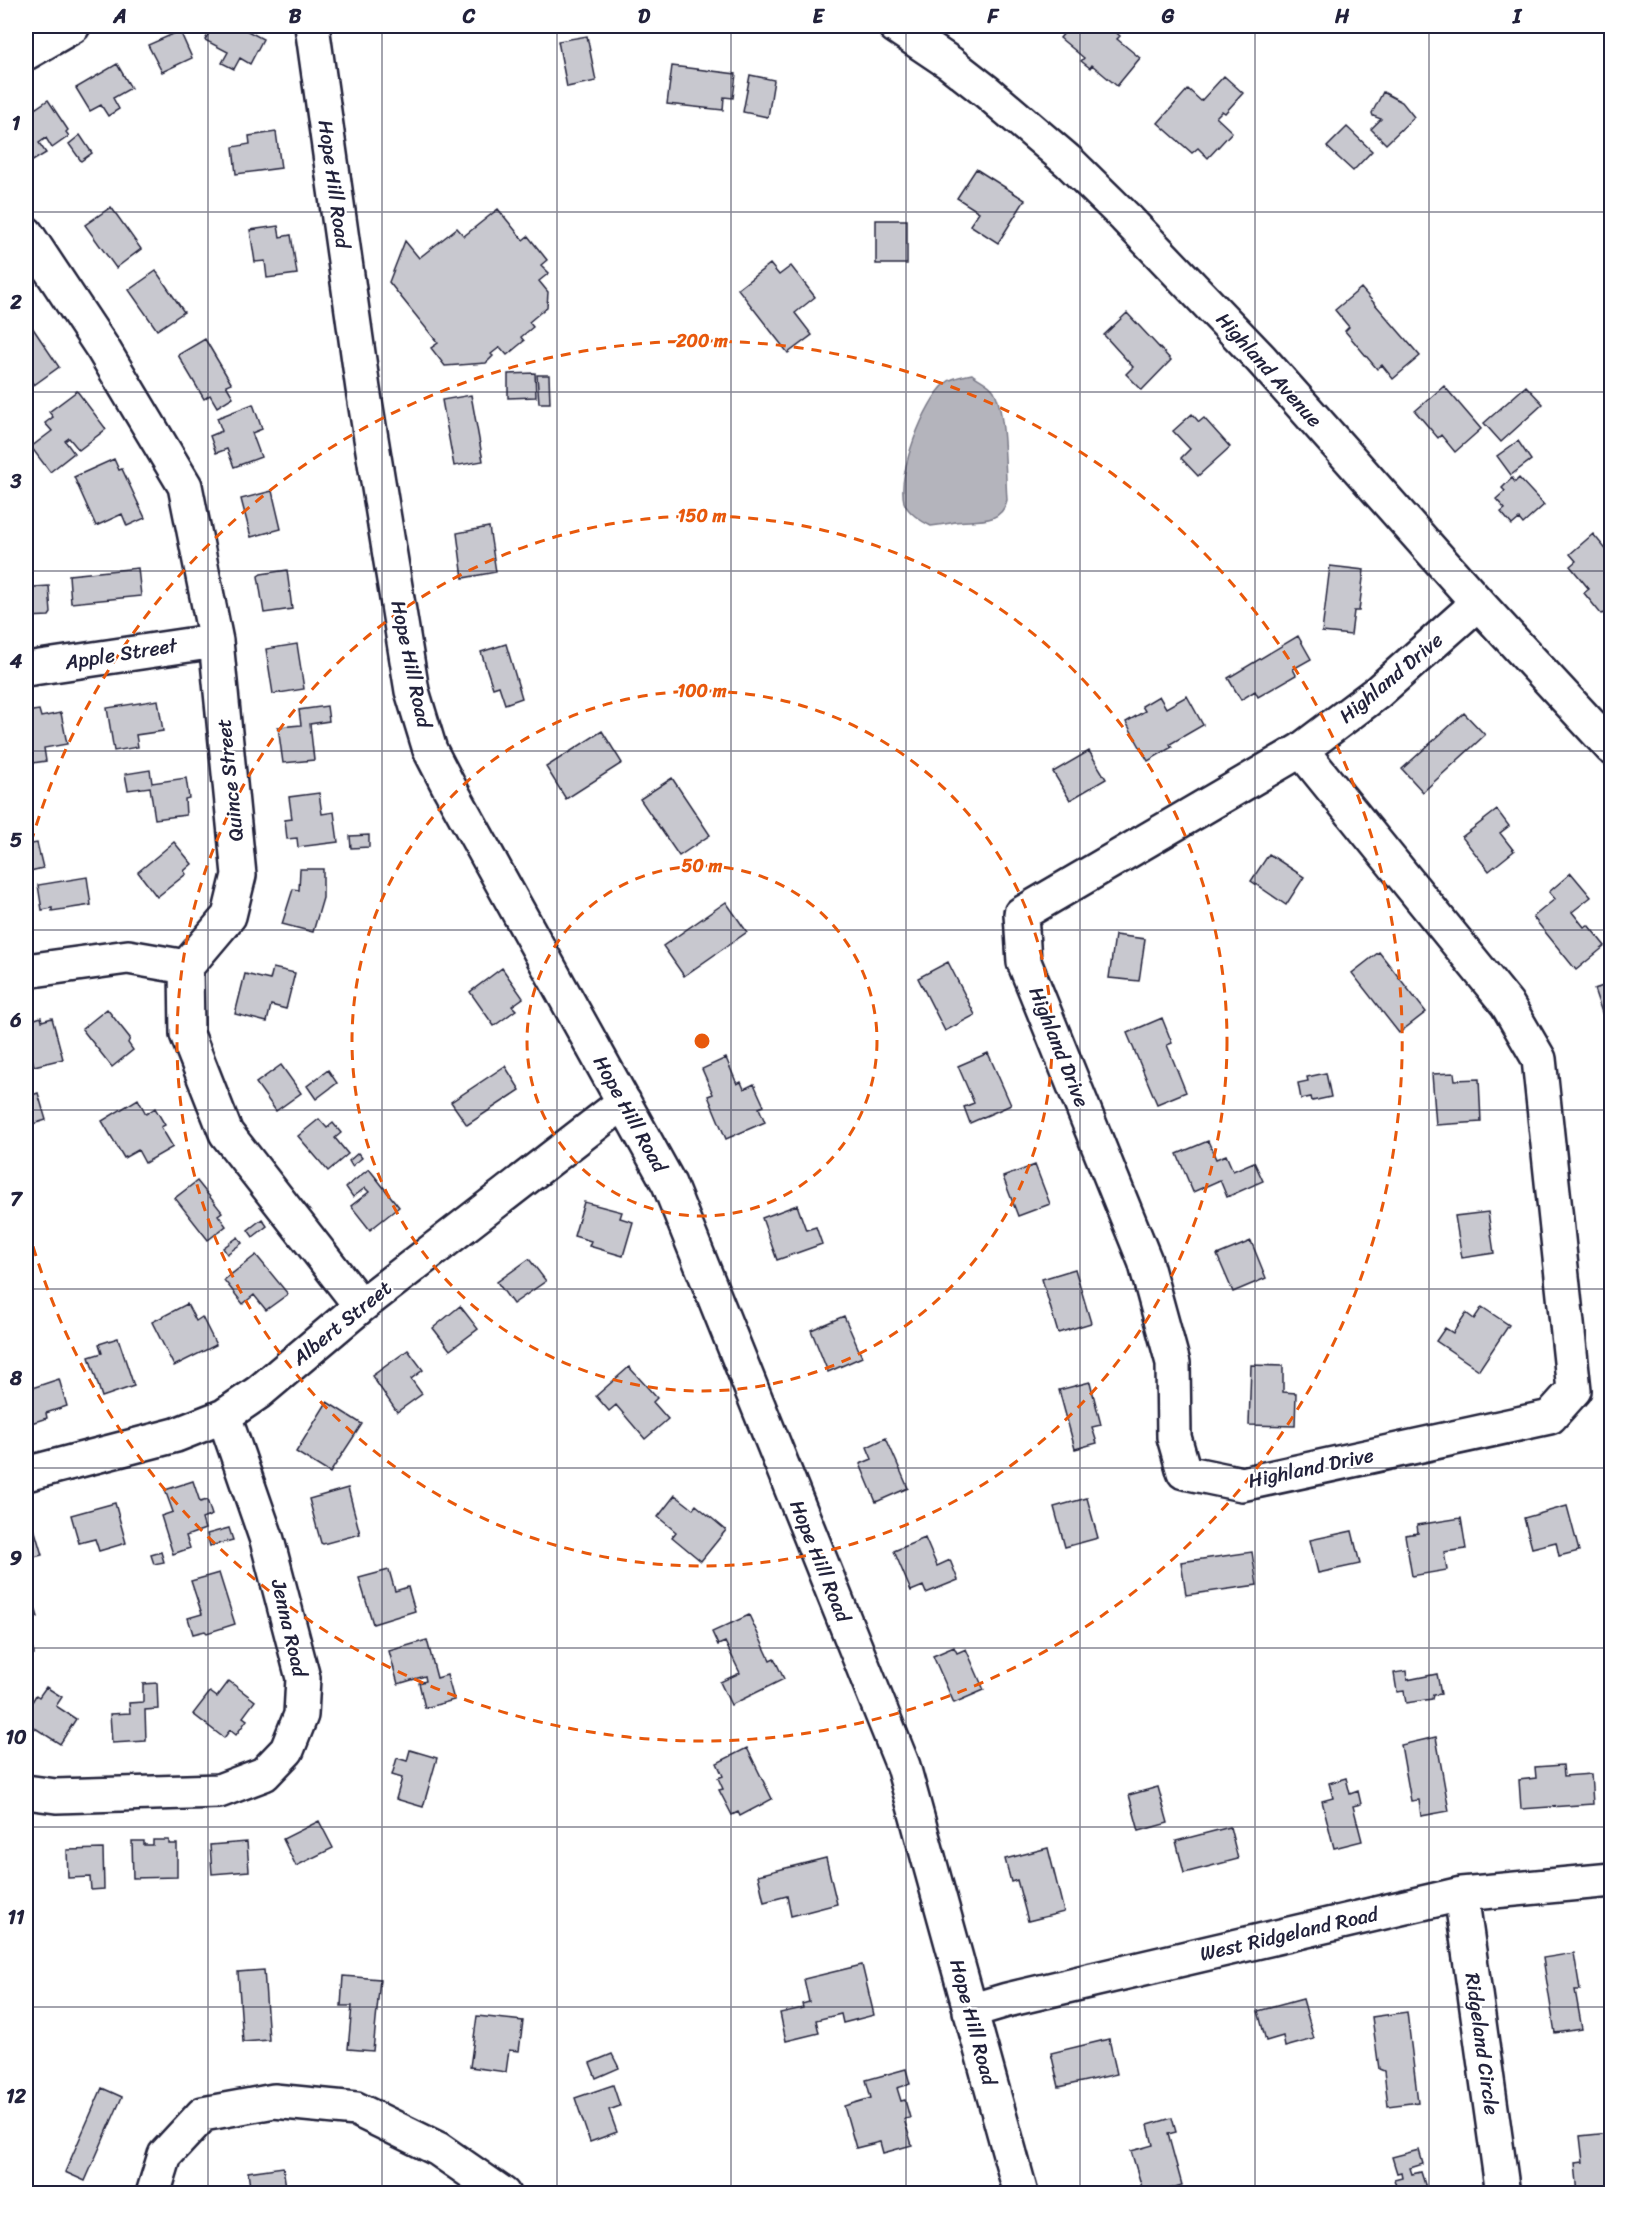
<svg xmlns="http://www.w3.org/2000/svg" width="1637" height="2219" viewBox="0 0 1637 2219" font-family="Sriracha,sans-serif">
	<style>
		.water { fill: #b4b4bc; stroke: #7a7a88; stroke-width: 1.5 }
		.building { fill: #c8c8cf; stroke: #22223b; stroke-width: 1.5 }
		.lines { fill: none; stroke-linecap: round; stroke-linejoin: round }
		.minor-casing { stroke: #22223b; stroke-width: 38 }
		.minor { stroke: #fff; stroke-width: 33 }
		.grid { fill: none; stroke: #22223b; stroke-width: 1.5; stroke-opacity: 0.55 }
		.ring { fill: none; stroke: #e8590c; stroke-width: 3; stroke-dasharray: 10 8 }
		.labels { text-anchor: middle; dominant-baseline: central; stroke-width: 4.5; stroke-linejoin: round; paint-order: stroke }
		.street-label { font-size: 20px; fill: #22223b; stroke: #fff }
		.centre { fill: #e8590c; stroke: #fff; stroke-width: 3 }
		.ring-label { font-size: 18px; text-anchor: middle; font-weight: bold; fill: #e8590c; stroke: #fff; stroke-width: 4.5; stroke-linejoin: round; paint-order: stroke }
		.neatline { fill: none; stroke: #22223b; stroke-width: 2 }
		.grid-label { font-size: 20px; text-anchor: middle; font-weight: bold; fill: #22223b }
	</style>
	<rect width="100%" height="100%" fill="#fff"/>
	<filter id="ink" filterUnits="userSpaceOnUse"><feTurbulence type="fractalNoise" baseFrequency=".0167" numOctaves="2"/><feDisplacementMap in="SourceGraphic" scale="12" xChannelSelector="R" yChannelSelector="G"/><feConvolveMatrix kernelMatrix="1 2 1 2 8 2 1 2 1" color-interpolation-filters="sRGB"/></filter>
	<g filter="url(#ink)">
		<!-- water -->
		<path class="water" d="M972,374C979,380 989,383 994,391C1006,412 1005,475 1007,500C1001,526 974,519 955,522C947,524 939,525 931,526C922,522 907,512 904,502C897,473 924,402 946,383C952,377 964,376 972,374Z"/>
		<!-- building -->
		<path class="building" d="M213,26H238L263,39L250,64L240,58L234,69L222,63L228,52L205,40Z
			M1070,26H1101L1108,31L1111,28L1120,36L1117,39L1140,58L1117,86L1092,65L1090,68L1081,61L1084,58L1060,38Z
			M180,31L192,58L162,72L148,45Z
			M587,36L596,81L567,87L558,41Z
			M117,64L131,88L113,98L119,109L108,116L101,105L90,111L76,88Z
			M672,66L736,74L733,98L724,97L723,110L667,104Z
			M750,75L774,80L768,117L743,112Z
			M1224,76L1243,93L1225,113L1222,111L1216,117L1232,132L1208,158L1198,148L1192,153L1158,123L1188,89L1201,101Z
			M1383,92L1402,102L1414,117L1386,144L1371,129L1381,119L1373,116L1372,113Z
			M48,100L68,130L66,132L69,136L52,148L46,138L39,143L46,153L31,162L26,154V115Z
			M1347,127L1372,151L1353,171L1327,147Z
			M276,132L281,168L236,174L233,147L250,144L249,136Z
			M80,135L92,153L81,161L69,144Z
			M976,169L1025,200L998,243L970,225L979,212L957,198Z
			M111,207L141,249L116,268L85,225Z
			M498,209L523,240L528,236L547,260L541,265L549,273L539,281L548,292L547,307L529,322L533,327L521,337L524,341L507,355L500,347L491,354L493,356L486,363L445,366L431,348L438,343L389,282L405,241L419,258L457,228L464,236Z
			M876,220H907V264H876Z
			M278,226L280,237L291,235L297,274L267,278L265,261L255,262L250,230Z
			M770,264L779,275L791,266L815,297L795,313L812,335L788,353L738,289Z
			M156,271L184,312L157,330L129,290Z
			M1361,288L1420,356L1393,379L1382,365L1377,369L1345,331L1349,327L1335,310Z
			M1127,313L1171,360L1142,390L1126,374L1133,367L1104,335Z
			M30,324L59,367L34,385L26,374V327Z
			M205,339L231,383L226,385L233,397L217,407L210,395L204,399L178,355Z
			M535,373L536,397L508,398V374Z
			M537,375H549L550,403H539Z
			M1444,386L1481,429L1455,452L1441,435L1438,438L1415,411Z
			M1526,386L1543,404L1501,442L1484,423Z
			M77,391L106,429L79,450L69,438L65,441L74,453L50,472L31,447L52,431L45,423L53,417L49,412Z
			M471,395L483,461L454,466L442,400Z
			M253,404L262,429L252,433L261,457L234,467L227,449L216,453L210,436L222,431L217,418Z
			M1192,414L1199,422L1204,418L1230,447L1198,476L1181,458L1190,449L1173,431Z
			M1518,441L1531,460L1511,475L1497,456Z
			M114,459L119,470L122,469L145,518L127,526L122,514L96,526L74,477Z
			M1512,478L1515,482L1519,478L1544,505L1523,524L1519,519L1512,525L1501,512L1505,509L1496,499L1505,491L1502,488Z
			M272,491L281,529L251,537L241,499Z
			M489,527L496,572L463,578L457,533Z
			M1593,534L1609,553L1612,550V606L1608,609L1610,612L1601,614L1584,593L1589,589L1570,566L1576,561L1570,554Z
			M1330,566L1364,570L1359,611H1354L1351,635L1322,632Z
			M138,568L141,596L71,603L69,575Z
			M287,570L292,609L264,613L258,576L261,574Z
			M26,582L34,587L49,586L51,613L49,616L26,617Z
			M1298,636L1311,659L1293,669L1296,675L1258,697L1255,691L1241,700L1228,678Z
			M297,644L304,689L273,694L266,649Z
			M506,644L522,698L505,704L499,686L493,688L481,652Z
			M1159,696L1166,708L1187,696L1203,725L1170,744L1172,747L1148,761L1126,722L1145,711L1142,706Z
			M158,700L163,731L136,735L138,747L114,751L107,708Z
			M327,706L329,721L310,724L314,760L283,763L278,727L301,725L299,710Z
			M39,710L41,717L61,713L67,744L44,748L46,761L26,764V712Z
			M1464,713L1485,735L1423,792L1402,769Z
			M602,731L622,763L566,799L546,767Z
			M1089,751L1106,779L1070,800L1053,772Z
			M150,770L152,783L186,778L189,798L185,799L186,815L155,819L150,787L128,790L125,774Z
			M672,778L710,835L679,856L640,799Z
			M319,793L322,814L334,812L338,842L298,847L297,838L287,839L285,820L292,819L289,797Z
			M1497,810L1509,826L1500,833L1514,851L1489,871L1462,837Z
			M369,835V847L351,848L350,836Z
			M174,842L192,864L184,871L186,874L157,897L138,872Z
			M37,843L43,868L26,872V845Z
			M1269,854L1304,877L1286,905L1251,881Z
			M300,869H323V898L313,932L282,924L293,889L299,890Z
			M1571,873L1591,897L1572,912L1584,927L1588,925L1605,946L1576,970L1533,917L1555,899L1549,892Z
			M87,877L91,905L52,911V908L42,910L38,885Z
			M726,902L747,932L684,976L663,946Z
			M1115,935L1145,939L1139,981L1109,978Z
			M1379,952L1426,1012L1399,1033L1352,973Z
			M948,962L975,1015L945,1031L918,978Z
			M273,968L295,973L286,1009L271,1005L267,1022L235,1014L245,974L270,980Z
			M502,968L523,998L512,1006L516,1010L494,1026L470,992Z
			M1612,983V1039H1611L1594,989Z
			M107,1009L130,1038L128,1043L133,1050L112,1067L82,1029Z
			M41,1017L42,1021L52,1018L63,1059L34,1066L31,1054L26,1055V1022Z
			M1162,1018L1172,1043L1167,1045L1186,1092L1157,1104L1127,1033Z
			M988,1053L1011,1105L970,1123L964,1107L974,1103L958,1066Z
			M726,1058L737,1084L741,1082L744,1089L754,1084L764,1106L759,1108L765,1122L726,1139L708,1096L713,1094L702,1069Z
			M281,1065L301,1093L276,1111L256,1083Z
			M505,1066L520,1090L467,1125L451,1102Z
			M328,1070L337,1083L316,1099L307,1086Z
			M1326,1073L1331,1097L1312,1101L1311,1097L1301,1099L1298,1083L1308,1081L1307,1077Z
			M1454,1073L1455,1080L1479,1079L1481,1122L1436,1125L1432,1074Z
			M38,1093L46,1120L26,1126V1097Z
			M138,1099L146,1114L155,1108L165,1125L161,1127L173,1147L145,1163L138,1150L124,1158L102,1121Z
			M319,1119L327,1128L333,1123L341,1133L335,1138L348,1154L328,1171L298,1136Z
			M1208,1141L1216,1159L1226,1155L1233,1171L1254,1162L1263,1181L1227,1197L1220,1180L1193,1192L1177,1154Z
			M358,1153L362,1158L352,1166L349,1161Z
			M1035,1165L1050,1204L1018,1216L1003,1177Z
			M369,1169L399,1207L370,1230L351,1206L369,1192L365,1188L353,1197L346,1187Z
			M197,1181L222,1212L218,1215L226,1226L208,1240L175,1198Z
			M584,1202L622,1212L620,1218L633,1222L623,1256L589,1246L591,1241L574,1236Z
			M797,1205L806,1230L816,1227L822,1244L777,1260L762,1218Z
			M1488,1212L1494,1253L1462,1258L1455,1216Z
			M262,1219L267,1226L253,1237L248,1230Z
			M238,1237L242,1243L227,1254L223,1248Z
			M1251,1241L1266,1278L1233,1292L1217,1255Z
			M256,1255L288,1294L266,1310L254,1295L243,1304L224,1280Z
			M529,1259L546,1281L513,1304L497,1282Z
			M1075,1269L1091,1323L1058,1333L1042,1279Z
			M187,1304L196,1321L202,1317L216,1345L174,1366L152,1322Z
			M460,1306L478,1329L450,1350L433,1328Z
			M1482,1307L1509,1325L1479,1370L1436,1341L1445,1328L1453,1333L1466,1313L1474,1319Z
			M844,1316L862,1357L828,1372L811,1330Z
			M118,1338L134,1386L102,1397L89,1357L102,1353L99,1344Z
			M408,1350L423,1370L411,1379L422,1394L397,1412L372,1376Z
			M1251,1365L1283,1366V1392L1296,1393L1295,1426L1249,1425Z
			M629,1367L657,1398L653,1402L668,1419L645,1439L616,1405L609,1411L596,1396Z
			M59,1379L67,1406L46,1413L47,1418L31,1423L26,1404V1390Z
			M1090,1382L1101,1425L1092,1427L1097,1443L1075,1449L1059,1390Z
			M327,1402L362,1424L330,1473L296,1452Z
			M886,1438L908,1488L876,1502L860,1464L872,1459L867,1447Z
			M193,1481L200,1502L207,1500L212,1515L202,1519L205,1529L186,1536L190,1548L173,1554L161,1516L173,1512L165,1490Z
			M348,1488L360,1534L323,1544L321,1543L309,1499Z
			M675,1495L693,1509L696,1505L726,1530L701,1561L672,1537L676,1532L658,1517Z
			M1087,1498L1098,1538L1065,1547L1054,1507Z
			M115,1503L126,1543L99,1551L95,1539L79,1543L71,1515Z
			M1567,1506L1579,1551L1559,1556L1556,1542L1532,1548L1524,1518Z
			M1461,1518L1466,1549L1444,1552L1447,1570L1412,1576L1405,1535L1418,1533L1417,1525Z
			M34,1528L42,1555L26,1559V1531Z
			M229,1528L233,1540L210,1546L207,1534Z
			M1352,1531L1360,1564L1318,1573L1310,1540Z
			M925,1538L937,1566L950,1560L958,1580L926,1593L923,1586L911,1591L894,1551Z
			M161,1552L164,1562L154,1564L151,1555Z
			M1252,1552L1257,1585L1186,1595L1181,1562Z
			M389,1570L395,1591L408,1587L415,1611L373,1624L359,1578Z
			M219,1573L235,1624L207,1633L205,1631L193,1634L188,1618L202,1614L191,1581Z
			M33,1601L38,1617L26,1621V1603Z
			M749,1615L770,1660L774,1658L784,1679L731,1705L720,1682L740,1673L725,1642L718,1645L712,1632Z
			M26,1627L34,1654L26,1656Z
			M427,1640L437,1678L447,1675L454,1700L425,1708L419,1683L426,1681L425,1676L398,1684L389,1651Z
			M954,1647L957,1653L966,1649L984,1690L954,1703L933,1656Z
			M1406,1671L1407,1680L1437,1674L1441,1694L1433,1695L1432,1699L1406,1703L1404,1691L1397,1692L1394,1673Z
			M229,1681L255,1701L243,1717L247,1720L236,1735L230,1730L224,1738L193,1714L210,1692L217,1697Z
			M157,1683L158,1709L145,1710L146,1741L112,1743L110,1714L130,1713L129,1703L143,1702V1684Z
			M46,1687L62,1697L56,1706L76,1719L60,1744L27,1723L30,1719L26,1716V1712L36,1695L39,1697Z
			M1436,1737L1449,1811L1421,1816L1419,1800L1411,1801L1401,1745Z
			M747,1748L772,1799L740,1816L738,1812L732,1815L719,1790L723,1789L718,1778L723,1776L717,1763Z
			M410,1750L437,1758L423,1807L396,1799L402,1778L392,1775L397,1758L407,1761Z
			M1563,1765L1564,1776L1591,1774L1593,1804L1521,1809L1519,1780L1536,1778L1535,1767Z
			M1346,1778L1350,1794L1358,1791L1361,1804L1353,1806L1362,1841L1334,1848L1322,1801L1333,1798L1329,1783Z
			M1158,1787L1168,1823L1139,1831L1129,1795Z
			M319,1821L333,1848L296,1866L283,1839Z
			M1230,1827L1238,1859L1184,1873L1176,1841Z
			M153,1840H169V1844H177V1877L133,1878L132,1841H144V1845H153Z
			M247,1842L249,1871L212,1874L210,1845Z
			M1048,1848L1064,1912L1028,1921L1017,1880L1011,1882L1005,1859Z
			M103,1849L104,1889L91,1890L90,1877L68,1878L67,1850Z
			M826,1858L837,1904L791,1916L787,1896L764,1902L758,1875Z
			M1574,1953L1580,1990H1575L1582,2029L1555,2033L1543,1958Z
			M862,1965L874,2015L843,2023L841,2014L816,2020L819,2033L786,2041L780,2013L803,2008L802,2004L809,2002L804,1979Z
			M264,1970L269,2040L243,2042L238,1972Z
			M343,1976L380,1979L373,2051L348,2049L352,2006H341Z
			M1303,1999L1314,2039L1285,2047L1283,2036L1266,2041L1258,2011Z
			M1407,2012L1418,2102L1388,2106L1384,2071L1379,2069L1372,2017Z
			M477,2016L523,2021L519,2051L509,2050L506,2072L470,2067Z
			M1109,2039L1117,2074L1059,2087L1051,2053Z
			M612,2054L619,2068L596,2078L590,2063Z
			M906,2069L910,2084L897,2088L901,2101L905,2100L910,2118L904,2119L912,2145L883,2153L880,2142L856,2148L844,2106L871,2098L866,2080Z
			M613,2085L620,2106L609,2110L617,2132L590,2142L575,2098Z
			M102,2088L122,2097L85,2181L65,2172Z
			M1172,2118L1176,2132L1168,2134L1182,2185L1152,2194H1144L1131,2151L1153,2145L1148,2125Z
			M1609,2133L1612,2157V2194H1578L1575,2163L1583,2162L1580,2136Z
			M1419,2150L1423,2164L1410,2168L1412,2174L1421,2172L1428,2194H1398L1394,2179L1402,2177L1401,2172L1397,2173L1392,2157Z
			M283,2167L287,2194H251L248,2172Z
			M352,2185H380V2194H352Z"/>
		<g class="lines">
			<!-- minor casing -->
			<g class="minor-casing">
				<path id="minor" d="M312,26L363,389L412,691L430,750L448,785L669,1184L903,1766L1021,2194
					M895,26L950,63L987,92L1069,162L1125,217L1261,359L1478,603L1612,748
					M26,53L73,26
					M26,233L103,349L185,486L216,641L239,875L229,916L186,967L187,1034L226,1133L361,1306
					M26,669L216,641
					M1301,750L1507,1004L1539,1059L1574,1390L1550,1417L1242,1484L1184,1472L1174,1437L1173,1363L1145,1261L1024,962L1021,914Z
					M1301,750L1378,692L1478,603
					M26,971L128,957L186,967
					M26,1474L176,1435L224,1416L259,1392L361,1306L624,1102
					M26,1792L56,1796L219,1791L264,1774L287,1750L301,1715L303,1678L267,1540L224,1416
					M1461,1894L1503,2194
					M970,2011L1007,2000L1461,1894L1612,1880
					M153,2194L165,2155L203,2114L274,2101L356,2109L438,2149L503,2194"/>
			</g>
			<!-- minor -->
			<use href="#minor" class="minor"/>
		</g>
	</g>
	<!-- grid -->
	<path class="grid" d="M208,26V2194M382,26V2194M557,26V2194M731,26V2194M906,26V2194M1080,26V2194M1255,26V2194M1429,26V2194M26,212H1612M26,392H1612M26,571H1612M26,751H1612M26,930H1612M26,1110H1612M26,1289H1612M26,1468H1612M26,1648H1612M26,1827H1612M26,2007H1612"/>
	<!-- distance rings -->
	<g class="ring">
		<circle cx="702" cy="1041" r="175"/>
		<circle cx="702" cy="1041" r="350"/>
		<circle cx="702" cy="1041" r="525"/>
		<path d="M26 860A700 700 0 1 1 26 1222"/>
	</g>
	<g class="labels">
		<!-- street labels -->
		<g class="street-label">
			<text transform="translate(334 184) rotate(82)">Hope Hill Road</text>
			<text transform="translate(1269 370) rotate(48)">Highland Avenue</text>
			<text transform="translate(121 654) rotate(-9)">Apple Street</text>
			<text transform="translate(411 664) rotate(78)">Hope Hill Road</text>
			<text transform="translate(1391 678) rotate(-40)">Highland Drive</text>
			<text transform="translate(230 780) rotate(-96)">Quince Street</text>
			<text transform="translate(1059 1047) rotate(68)">Highland Drive</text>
			<text transform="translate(630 1114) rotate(61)">Hope Hill Road</text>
			<text transform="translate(342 1323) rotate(-39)">Albert Street</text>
			<text transform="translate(1311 1468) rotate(-12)">Highland Drive</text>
			<text transform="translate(820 1561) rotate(68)">Hope Hill Road</text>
			<text transform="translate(289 1628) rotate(77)">Jenna Road</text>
			<text transform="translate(1289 1934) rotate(-13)">West Ridgeland Road</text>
			<text transform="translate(973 2022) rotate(75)">Hope Hill Road</text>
			<text transform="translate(1482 2044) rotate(82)">Ridgeland Circle</text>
		</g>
	</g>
	<circle cx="702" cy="1041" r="9" class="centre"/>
	<g class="ring-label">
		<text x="702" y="347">200 m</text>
		<text x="702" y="522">150 m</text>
		<text x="702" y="697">100 m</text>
		<text x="702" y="872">50 m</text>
	</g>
	<!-- margin -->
	<rect width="1637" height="2219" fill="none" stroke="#fff" stroke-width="66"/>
	<rect x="33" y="33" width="1571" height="2153" class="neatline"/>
	<g class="grid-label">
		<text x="120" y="23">A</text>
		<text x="295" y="23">B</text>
		<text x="469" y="23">C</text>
		<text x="644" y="23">D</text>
		<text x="818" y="23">E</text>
		<text x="993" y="23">F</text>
		<text x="1168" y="23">G</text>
		<text x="1342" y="23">H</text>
		<text x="1517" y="23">I</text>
		<text x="16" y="130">1</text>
		<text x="16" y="309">2</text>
		<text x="16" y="488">3</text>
		<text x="16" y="668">4</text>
		<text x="16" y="847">5</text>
		<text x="16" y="1027">6</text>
		<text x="16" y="1206">7</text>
		<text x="16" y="1385">8</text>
		<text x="16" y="1565">9</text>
		<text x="16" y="1744">10</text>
		<text x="16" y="1924">11</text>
		<text x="16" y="2103">12</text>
	</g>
</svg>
